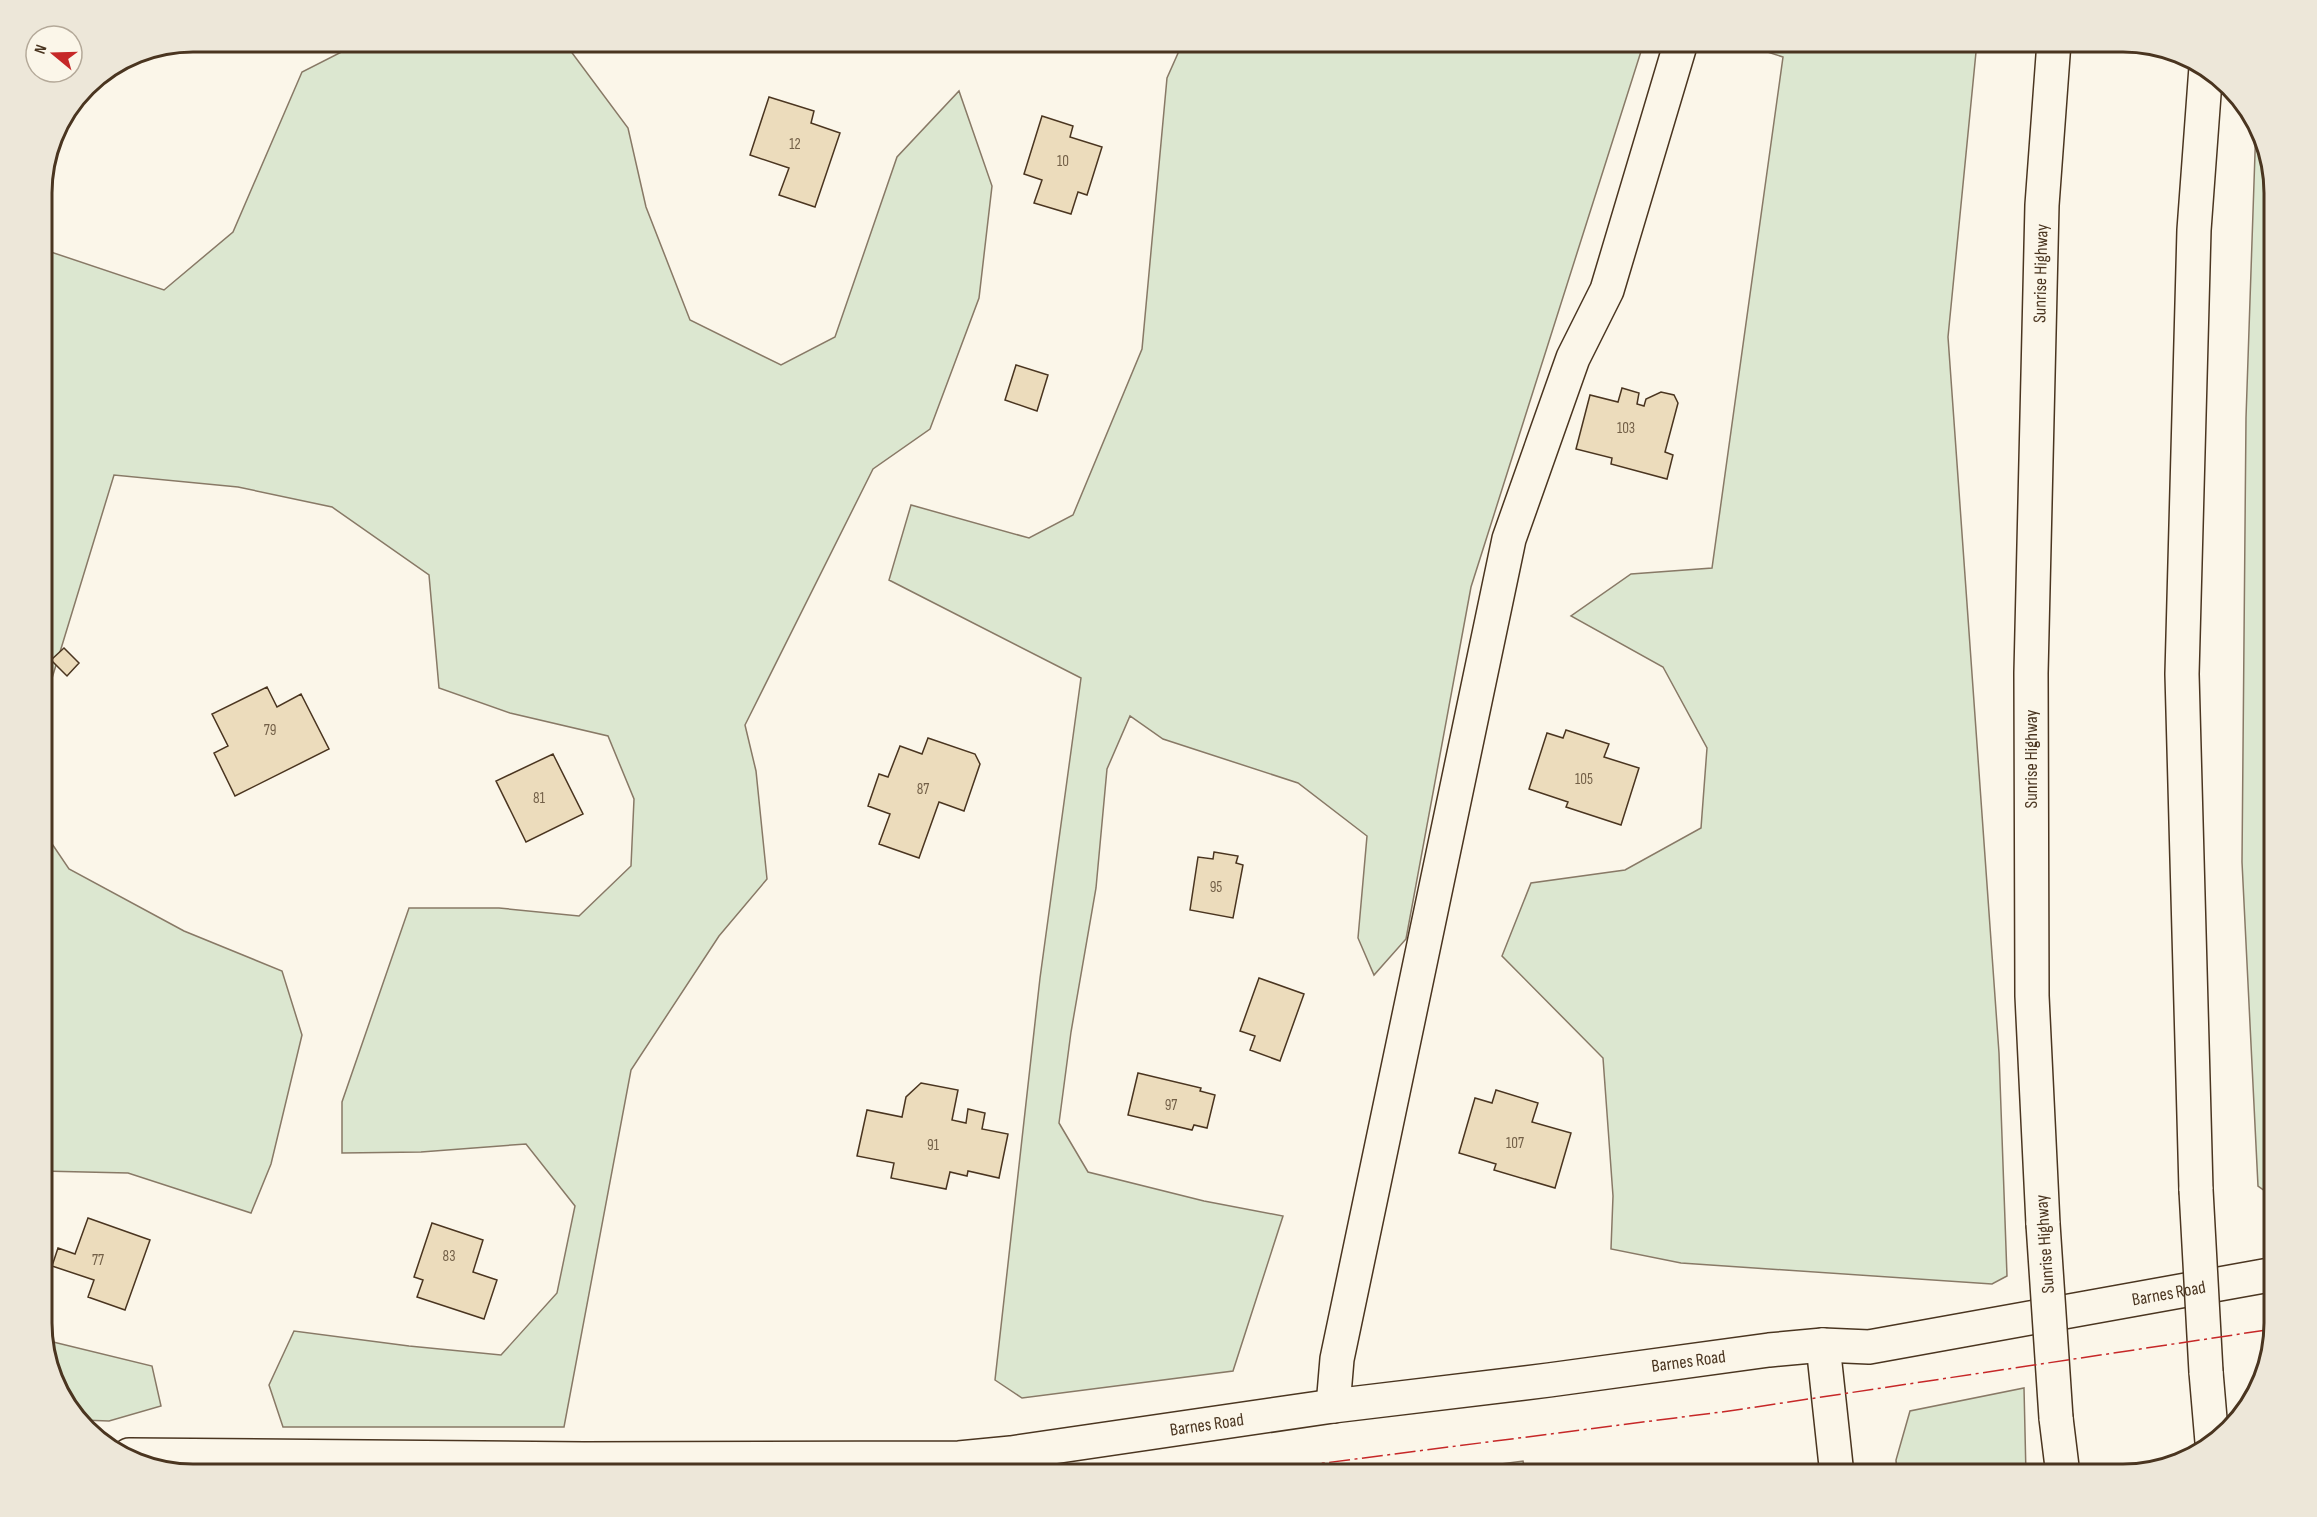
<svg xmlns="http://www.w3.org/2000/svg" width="2317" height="1517" viewBox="0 0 2317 1517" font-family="'Sofia Sans Condensed',sans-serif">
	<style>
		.green { fill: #dce7d0; stroke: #887966; stroke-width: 1.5 }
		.building { fill: #ecdcbc; stroke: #4a3520; stroke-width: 1.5 }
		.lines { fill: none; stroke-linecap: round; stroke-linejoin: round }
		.minor-casing { stroke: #4a3520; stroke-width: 36 }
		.highway-casing { stroke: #4a3520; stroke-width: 36 }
		.minor { stroke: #fbf6e9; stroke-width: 33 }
		.highway { stroke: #fbf6e9; stroke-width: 33 }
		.highway-bridge-casing { stroke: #4a3520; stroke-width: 36; stroke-linecap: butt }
		.highway-bridge { stroke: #fbf6e9; stroke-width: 33 }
		.power { stroke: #c62828; stroke-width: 1.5; stroke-dasharray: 21 4.5 3 4.5; stroke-linecap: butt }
		.labels { text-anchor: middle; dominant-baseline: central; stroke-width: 4.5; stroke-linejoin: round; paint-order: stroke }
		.number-label { font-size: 15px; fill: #725f47 }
		.street-label { font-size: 18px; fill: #4a3520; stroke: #fbf6e9 }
		.rim { fill: none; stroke: #4a3520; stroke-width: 3 }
	</style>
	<rect width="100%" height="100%" fill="#fbf6e9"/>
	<!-- green -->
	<path class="green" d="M361,42H564L628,128L646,207L690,320L781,365L835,337L897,157L959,91L992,186L979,298L930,429L873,469L745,725L756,771L767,879L719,936L631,1070L564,1427H283L269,1385L294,1331L409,1346L501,1355L557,1293L575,1206L526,1144L421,1152L342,1153V1102L409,908H499L579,916L631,866L634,799L608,736L510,713L439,688L429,575L332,507L238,487L114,475L42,711V249L164,290L233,232L302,72Z
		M1183,42H1644L1471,587L1406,939L1374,975L1358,938L1367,836L1298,783L1163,739L1130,716L1107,769L1096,888L1071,1032L1059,1123L1088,1172L1204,1201L1283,1216L1233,1371L1022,1398L995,1380L1040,978L1081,678L889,580L911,505L1029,538L1073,515L1142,349L1167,78Z
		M1736,42H1977L1948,337L1999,1053L2007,1276L1992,1284L1681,1263L1611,1249L1613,1196L1603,1058L1502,956L1531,883L1625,870L1701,828L1707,748L1663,667L1571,616L1631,574L1712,568L1783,57Z
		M2256,124L2275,193V1198L2258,1186L2242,862L2246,418Z
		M42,829L69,869L184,931L282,971L302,1035L271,1164L251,1213L128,1173L42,1171Z
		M45,1340L152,1366L161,1406L109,1421L82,1420L63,1399Z
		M2024,1388L2026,1475H1897L1896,1460L1910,1411Z
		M1523,1461L1526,1475H1417Z"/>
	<!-- building -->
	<path class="building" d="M769,97L814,111L811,123L840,133L815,207L779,195L789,168L750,155Z
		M1042,116L1073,126L1070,137L1102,147L1087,195L1078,192L1071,214L1034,203L1042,180L1024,174Z
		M1016,365L1048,375L1037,411L1005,400Z
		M1622,388L1639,393L1637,404L1644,406L1646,399L1661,392L1674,395L1678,403L1665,452L1673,455L1667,479L1611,464L1612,458L1576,449L1590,395L1618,402Z
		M64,648L79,663L67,676L51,660Z
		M267,687L277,707L301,694L329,749L235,796L214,753L228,746L212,714Z
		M1566,730L1609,744L1604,757L1639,768L1621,825L1566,807L1568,802L1529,789L1547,733L1563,738Z
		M928,738L975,754L980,764L964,811L939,802L919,858L879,844L890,814L868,806L879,774L888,777L900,746L922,754Z
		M553,754L583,814L526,842L496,781Z
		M1214,852L1238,856L1236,863L1243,865L1233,918L1190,910L1198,857L1213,859Z
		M1259,978L1304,994L1280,1061L1250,1050L1255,1036L1240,1031Z
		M1138,1073L1201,1088L1200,1091L1215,1095L1207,1128L1194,1125L1192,1130L1128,1115Z
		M921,1083L958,1090L952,1120L966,1123L968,1109L985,1113L982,1129L1008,1134L999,1178L968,1171L967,1176L950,1172L946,1189L891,1178L894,1163L857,1156L867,1110L902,1117L906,1097Z
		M1496,1090L1538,1103L1532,1122L1571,1133L1555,1188L1494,1170L1496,1164L1459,1153L1475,1098L1492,1103Z
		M88,1218L150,1240L125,1310L88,1297L94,1280L52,1266L58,1248L75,1254Z
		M432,1223L483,1240L473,1272L497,1280L484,1319L417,1297L423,1280L414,1277Z"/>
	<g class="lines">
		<!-- minor casing -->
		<g class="minor-casing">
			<g id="minor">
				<path d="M1823,1345L1837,1475"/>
				<path d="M1333,1406L1337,1359L1509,539L1573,358L1607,290L1681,42"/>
				<path id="s1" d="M129,1455L584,1459L959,1458L1011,1453L1333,1406L1549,1380L1769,1350L1823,1345L1869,1347L2275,1274"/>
			</g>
		</g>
		<!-- highway casing -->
		<g class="highway-casing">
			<g id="highway">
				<path d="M2196,1190L2182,674L2194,230L2206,67"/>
				<path id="s2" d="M2043,1224L2032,996L2031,673L2042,205L2054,42"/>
				<path d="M2206,1372L2212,1442"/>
				<path d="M2056,1418L2063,1475"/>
			</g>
		</g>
		<!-- minor -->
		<use href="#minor" class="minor"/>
		<!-- highway -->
		<use href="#highway" class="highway"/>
		<!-- highway-bridge casing -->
		<g class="highway-bridge-casing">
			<path id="highway-bridge" d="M2196,1190L2206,1372
				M2043,1224L2056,1418"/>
		</g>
		<!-- highway-bridge -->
		<use href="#highway-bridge" class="highway-bridge"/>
		<!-- power -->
		<path class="power" d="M1231,1475L1729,1411L2273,1329"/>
	</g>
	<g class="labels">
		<!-- number labels -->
		<g class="number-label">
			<text x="795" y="144">12</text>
			<text x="1063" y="161">10</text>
			<text x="1626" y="428">103</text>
			<text x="270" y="730">79</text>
			<text x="1584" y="779">105</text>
			<text x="923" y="789">87</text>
			<text x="539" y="798">81</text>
			<text x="1216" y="887">95</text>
			<text x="1171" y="1105">97</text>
			<text x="1515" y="1143">107</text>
			<text x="933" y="1145">91</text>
			<text x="449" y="1256">83</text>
			<text x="98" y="1260">77</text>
		</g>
		<!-- street labels -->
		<g class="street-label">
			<text stroke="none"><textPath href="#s2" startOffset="951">Sunrise Highway</textPath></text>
			<text transform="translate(2031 759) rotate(-90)">Sunrise Highway</text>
			<text transform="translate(2045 1244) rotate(-94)">Sunrise Highway</text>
			<text stroke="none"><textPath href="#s1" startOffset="2052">Barnes Road</textPath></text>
			<text stroke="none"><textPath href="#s1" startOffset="1566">Barnes Road</textPath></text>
			<text stroke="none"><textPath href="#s1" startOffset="1080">Barnes Road</textPath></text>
		</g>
	</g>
	<!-- crop -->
	<path d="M0 0H2317V1517H0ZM193 52H2123A141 141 0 0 1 2264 193V1323A141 141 0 0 1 2123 1464H193A141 141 0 0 1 52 1323V193A141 141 0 0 1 193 52Z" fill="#ede7d9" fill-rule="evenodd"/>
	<path class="rim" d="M193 52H2123A141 141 0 0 1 2264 193V1323A141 141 0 0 1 2123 1464H193A141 141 0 0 1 52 1323V193A141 141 0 0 1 193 52Z"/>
	<!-- north arrow -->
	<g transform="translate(54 54) rotate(289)"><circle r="28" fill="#fbf6e9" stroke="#b4a999" stroke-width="1.5"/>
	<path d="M0-4.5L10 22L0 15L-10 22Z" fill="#c62828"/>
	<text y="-9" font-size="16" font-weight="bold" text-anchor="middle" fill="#4a3520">N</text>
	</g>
</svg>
